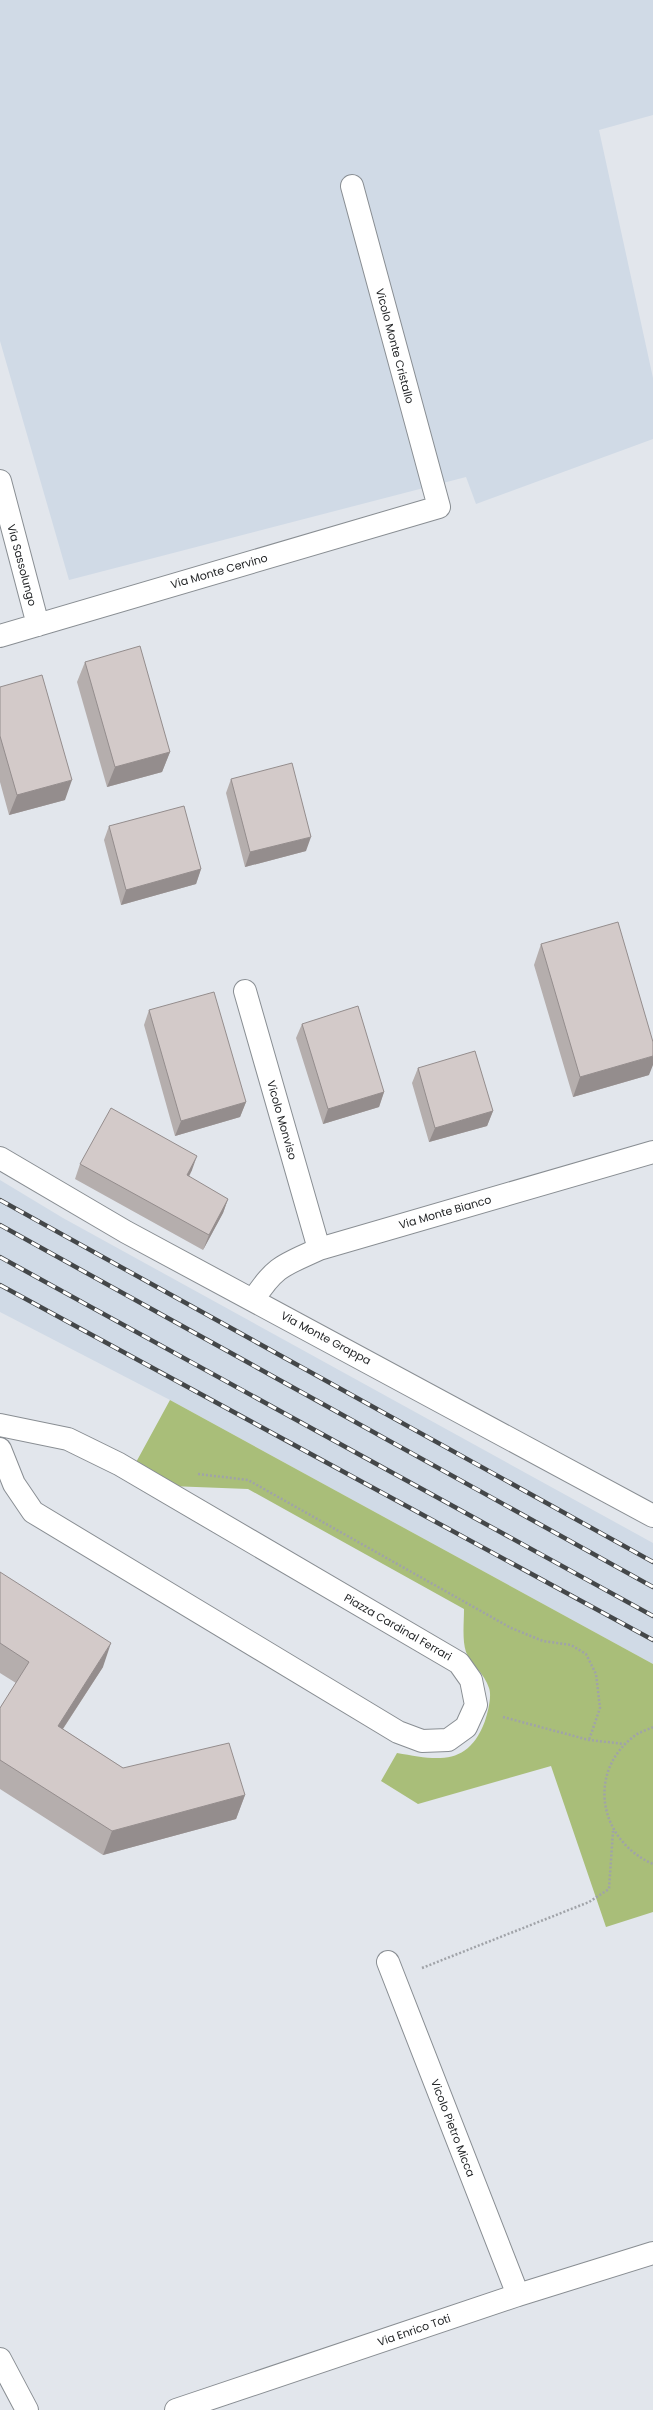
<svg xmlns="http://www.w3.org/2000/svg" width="653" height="2410" viewBox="0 0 653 2410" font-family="Poppins,sans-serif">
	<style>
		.built { fill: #d0dae6 }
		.green { fill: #a9be79 }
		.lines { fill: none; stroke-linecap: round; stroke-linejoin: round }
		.minor-casing { stroke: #898e93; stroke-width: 24 }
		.path { stroke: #a0a3a8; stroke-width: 2.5; stroke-dasharray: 2 2; stroke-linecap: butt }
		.minor { stroke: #fff; stroke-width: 22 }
		.rail-casing { stroke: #444749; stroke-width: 4.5 }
		.rail { stroke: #fff; stroke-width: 3; stroke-dasharray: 9; stroke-linecap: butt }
		.wall { fill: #b5aead }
		.shaded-wall { fill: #948d8d }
		.building { fill: #d3cac9; stroke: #948d8d }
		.labels { text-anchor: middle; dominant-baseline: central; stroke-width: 3; stroke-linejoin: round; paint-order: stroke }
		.street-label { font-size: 11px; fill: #242628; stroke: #fff }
	</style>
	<rect width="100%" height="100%" fill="#e2e6ec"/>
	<!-- built -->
	<path class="built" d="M0,0H653V115L599,130L653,378V439L476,504L466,477L69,580L0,341Z
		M0,1180L63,1218L653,1543V1664L170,1400L0,1312Z"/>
	<!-- green -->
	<path class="green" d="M170,1400L653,1664V1912L606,1927L551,1766L418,1804L381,1781L397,1753C437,1760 468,1767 485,1721C488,1712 492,1696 489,1688C485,1674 470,1663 466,1652C462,1640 464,1622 464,1609L248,1489L170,1486L134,1466Z"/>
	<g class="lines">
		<!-- minor casing -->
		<g class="minor-casing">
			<path id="minor" d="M0,481L38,625
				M0,636L439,507L352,186
				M245,991L319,1249
				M0,1158L126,1232L653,1516
				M254,1299C275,1266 284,1265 319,1249L653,1152
				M0,1425L68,1439L119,1464L459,1663L471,1680L476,1705L466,1727L448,1740L422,1741L398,1732L33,1512L14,1484L0,1449
				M388,1962L518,2295
				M0,2359L27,2410
				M176,2410L518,2295L653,2253"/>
		</g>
		<!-- path -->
		<path class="path" d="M198,1474L248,1480L511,1628L543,1641L571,1645L586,1654L596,1674L600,1708L589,1740
			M503,1717L589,1740L625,1744
			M653,1727C647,1730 639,1732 633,1737C586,1774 600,1841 653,1864
			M422,1968L589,1902L609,1889L613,1831"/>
		<!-- minor -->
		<use href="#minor" class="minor"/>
		<!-- rail casing -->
		<g class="rail-casing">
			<path id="rail" d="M0,1200L653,1562
				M0,1225L653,1587
				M0,1257L653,1616
				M0,1285L653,1640"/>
		</g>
		<!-- rail -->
		<use href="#rail" class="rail"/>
	</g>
	<!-- wall -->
	<path class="wall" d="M85,662L170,752L162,772L107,787L77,682Z
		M0,687L65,800L9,815L0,782Z
		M231,779L306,851L245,867L226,793Z
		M109,826L201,869L196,884L121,905L104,840Z
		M541,944L649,1075L573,1097L534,965Z
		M149,1010L246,1102L240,1117L175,1136L144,1025Z
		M302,1024L384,1092L379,1107L323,1124L296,1038Z
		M418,1068L493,1111L487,1126L429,1142L412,1083Z
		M80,1164L192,1170L189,1177L228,1199L223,1213L203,1250L75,1179Z
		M0,1572L103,1667L63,1729L123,1768L245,1795L236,1819L103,1855L0,1789V1708L16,1683L0,1673Z"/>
	<!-- shaded-wall -->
	<path class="shaded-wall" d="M170,752L162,772L107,787L115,767Z
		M72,780L65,800L9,815L17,795Z
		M311,837L306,851L245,867L250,852Z
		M201,869L196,884L121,905L126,890Z
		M653,1056V1065L649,1075L573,1097L580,1077Z
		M384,1092L379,1107L323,1124L328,1109Z
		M246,1102L240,1117L175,1136L181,1121Z
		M493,1111L487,1126L429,1142L435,1128Z
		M197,1156L192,1170L181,1190L187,1175Z
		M228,1199L223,1213L203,1250L209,1235Z
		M111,1643L103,1667L49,1750L58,1726Z
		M245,1795L236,1819L103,1855L112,1831Z"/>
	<!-- building -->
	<path class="building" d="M140,646L170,752L115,767L85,662Z
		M42,675L72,780L17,795L0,736V687Z
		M292,763L311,837L250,852L231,779Z
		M184,806L201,869L126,890L109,826Z
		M618,922L653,1042V1056L580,1077L541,944Z
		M214,992L246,1102L181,1121L149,1010Z
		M358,1006L384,1092L328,1109L302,1024Z
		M475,1051L493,1111L435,1128L418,1068Z
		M111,1108L197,1156L187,1175L228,1199L209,1235L80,1164Z
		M0,1572L111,1643L58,1726L123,1768L229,1743L245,1795L112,1831L0,1760V1708L29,1662L0,1643Z"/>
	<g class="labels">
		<!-- street labels -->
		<g class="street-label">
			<text transform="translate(395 346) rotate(75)">Vicolo Monte Cristallo</text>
			<text transform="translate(22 565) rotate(75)">Via Sassolungo</text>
			<text transform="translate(219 571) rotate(-16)">Via Monte Cervino</text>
			<text transform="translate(282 1120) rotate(74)">Vicolo Monviso</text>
			<text transform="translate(445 1212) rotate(-16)">Via Monte Bianco</text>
			<text transform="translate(326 1338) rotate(28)">Via Monte Grappa</text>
			<text transform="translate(398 1627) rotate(30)">Piazza Cardinal Ferrari</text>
			<text transform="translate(453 2128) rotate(69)">Vicolo Pietro Micca</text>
			<text transform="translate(414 2330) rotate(-19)">Via Enrico Toti</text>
		</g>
	</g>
</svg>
